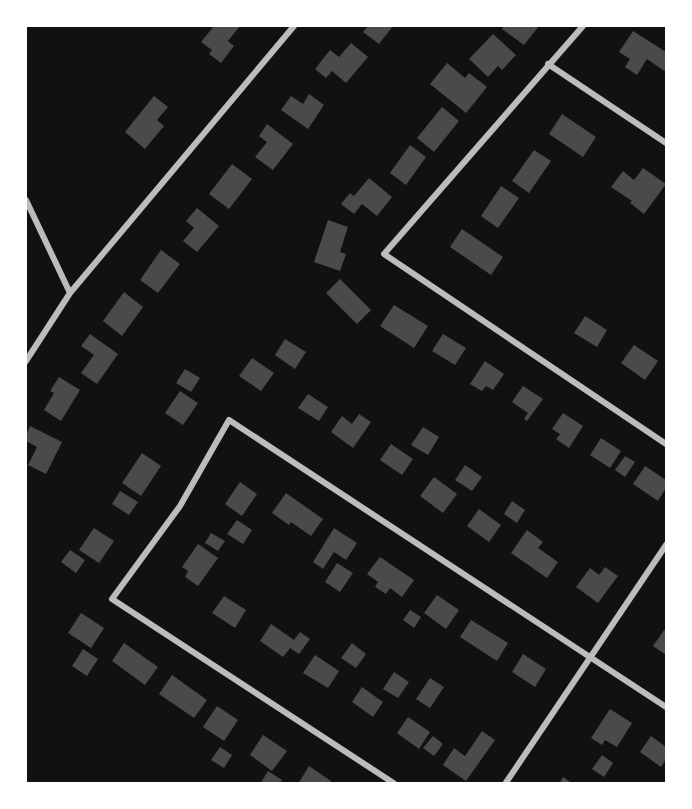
<svg xmlns="http://www.w3.org/2000/svg" width="692" height="809" viewBox="0 0 692 809" font-family="'IBM Plex Sans',sans-serif">
	<style>
		.building { fill: #4a4a4a }
		.lines { fill: none; stroke-linecap: round; stroke-linejoin: round }
		.minor { stroke: #bcbcbc; stroke-width: 6 }
	</style>
	<rect width="100%" height="100%" fill="#111"/>
	<!-- building -->
	<path class="building" d="M214,26H240L228,41L234,46L221,63L209,54L212,50L201,42Z
		M368,26H393L379,44L363,32Z
		M504,26H539L524,45L502,29Z
		M633,31L666,52V72L647,59L637,75L625,67L630,59L619,52Z
		M493,34L516,55L502,70L498,66L488,77L469,59Z
		M351,43L368,57L346,83L332,71L326,78L315,69L330,50L339,57Z
		M447,63L465,78L469,73L487,87L466,113L430,84Z
		M309,94L324,105L308,129L281,110L291,96L303,104Z
		M154,96L168,107L157,120L164,126L145,149L125,132Z
		M442,107L459,121L434,152L417,138Z
		M562,114L596,137L583,157L549,134Z
		M267,124L293,144L273,170L255,157L267,142L259,136Z
		M410,145L426,157L406,185L390,173Z
		M534,150L551,161L529,193L512,181Z
		M232,164L252,179L229,209L209,194Z
		M643,168L666,184L644,214L630,203L632,201L611,187L623,171L634,180Z
		M369,178L392,197L377,216L362,204L354,214L341,204L350,193L354,196Z
		M501,186L519,198L498,228L481,216Z
		M197,208L219,226L197,252L183,241L194,228L186,221Z
		M328,220L348,227L340,252L346,254L340,271L314,262Z
		M462,229L503,257L491,275L450,247Z
		M161,250L180,264L158,293L140,280Z
		M340,279L371,310L357,324L326,293Z
		M124,292L143,307L122,336L103,321Z
		M394,305L428,326L414,348L380,326Z
		M585,316L607,330L597,347L574,333Z
		M90,334L118,354L97,384L81,373L94,355L81,346Z
		M443,334L466,348L455,365L432,351Z
		M285,339L306,352L295,369L275,355Z
		M634,345L658,361L645,380L621,363Z
		M252,358L274,373L261,391L239,376Z
		M485,361L504,374L493,390L486,386L482,391L470,384Z
		M185,369L200,378L191,392L176,383Z
		M59,377L80,390L61,421L44,410L54,393L50,391Z
		M523,386L543,399L527,421L524,419L528,413L512,402Z
		M180,391L198,403L183,425L165,413Z
		M308,394L328,407L319,421L298,408Z
		M563,413L583,426L569,448L556,439L560,434L552,429Z
		M359,414L371,422L353,448L331,432L342,416L352,424Z
		M30,426L62,442L46,474L28,465L37,447L26,441V436Z
		M423,427L439,437L428,455L411,445Z
		M601,438L621,451L610,468L590,455Z
		M391,444L413,459L402,475L380,460Z
		M142,453L161,466L141,496L122,483Z
		M625,456L635,462L625,477L615,470Z
		M465,465L482,477L472,491L455,480Z
		M645,466L666,480V488L658,501L633,484Z
		M434,477L457,494L443,513L420,496Z
		M240,482L257,494L242,516L225,504Z
		M120,491L138,502L129,515L112,504Z
		M286,493L323,519L311,536L291,522L289,525L272,513Z
		M512,501L525,510L517,523L504,514Z
		M479,509L501,525L489,542L467,526Z
		M237,520L252,530L243,544L227,534Z
		M94,528L114,541L99,563L79,550Z
		M334,528L357,543L346,560L334,552L323,569L313,562Z
		M527,530L543,542L538,548L558,562L547,578L511,553Z
		M211,533L225,541L218,551L205,543Z
		M198,544L218,558L198,586L185,577L188,571L182,567Z
		M70,550L85,560L76,573L61,562Z
		M380,557L414,580L402,597L390,588L386,594L375,587L378,582L367,574Z
		M337,563L353,573L340,592L325,582Z
		M605,567L618,576L598,603L576,587L590,568L599,575Z
		M437,595L459,610L446,629L424,613Z
		M224,596L246,610L235,628L212,613Z
		M410,610L421,617L414,628L403,620Z
		M81,613L104,628L91,648L68,633Z
		M471,620L508,643L497,661L460,637Z
		M271,624L294,640L300,632L310,639L299,654L290,648L283,657L260,641Z
		M664,630L666,631V655L653,646Z
		M124,643L158,667L145,685L112,661Z
		M352,643L366,654L356,668L341,658Z
		M83,649L98,659L87,676L72,666Z
		M523,654L546,669L535,687L512,672Z
		M315,655L339,671L328,688L303,673Z
		M394,672L409,682L398,698L383,689Z
		M172,675L207,700L194,718L159,694Z
		M430,678L444,687L430,708L416,699Z
		M362,687L383,702L373,717L352,702Z
		M217,706L238,720L224,741L203,727Z
		M610,709L632,723L617,747L605,740L602,745L591,738Z
		M408,717L430,732L419,749L397,733Z
		M482,731L495,740L466,781L443,765L454,748L465,756Z
		M263,735L287,751L272,771L250,755Z
		M433,736L443,744L434,756L423,748Z
		M651,736L666,747V759L661,767L640,752Z
		M220,747L232,755L224,768L211,760Z
		M602,755L613,763L604,777L592,769Z
		M309,766L331,781L330,784H298Z
		M268,771L282,780L279,784H260Z
		M563,777L573,784H559Z"/>
	<g class="lines">
		<!-- minor -->
		<path class="minor" d="M583,26L384,254L666,444
			M548,64L666,143
			M26,200L70,293
			M26,361L70,293L294,26
			M395,784L112,599L180,506L229,420L666,707
			M505,784L666,545"/>
	</g>
	<!-- border -->
	<rect width="692" height="809" fill="none" stroke="#ffffff" stroke-width="54"/>
</svg>
